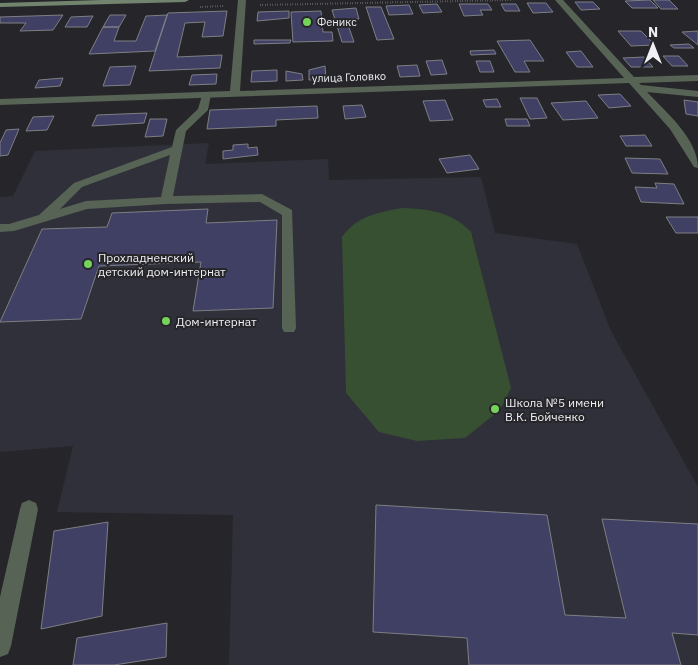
<svg xmlns="http://www.w3.org/2000/svg" width="698" height="665" viewBox="0 0 698 665" font-family="'IBM Plex Sans',sans-serif">
	<style>
		.built { fill: #2f3039 }
		.green { fill: #385032 }
		.building { fill: #3f4064; stroke: #7e7f84 }
		.lines { fill: none; stroke-linecap: round; stroke-linejoin: round }
		.path { stroke: #898a8d; stroke-width: 2; stroke-dasharray: 0.5 2; stroke-linecap: butt }
		.lane { fill: #576354; fill-rule: evenodd }
		.street { fill: #576354; fill-rule: evenodd }
		.secondary { fill: #72846d; fill-rule: evenodd }
		.poi-dot { fill: #75d25b; stroke: #26262a; stroke-width: 2 }
		.labels { text-anchor: middle; dominant-baseline: central; stroke-width: 4; stroke-linejoin: round; paint-order: stroke }
		.far-poi-label { font-size: 11px; fill: #eff0f2; stroke: #26262a; text-anchor: start }
		.far-street-label { font-size: 11px; fill: #eff0f2; stroke: #26262a }
		.poi-label { font-size: 12px; fill: #eff0f2; stroke: #26262a; text-anchor: start }
	</style>
	<rect width="100%" height="100%" fill="#26262a"/>
	<!-- built -->
	<path class="built" d="M209,143L205,164L328,159L329,180L481,177L495,233L577,244L611,331L698,487V665H229L233,515L57,512L73,446L0,452V197L13,196L35,151Z"/>
	<!-- green -->
	<path class="green" d="M401,208C428,209 451,211 471,232L511,388L500,410L465,438L417,441L379,432L346,393L342,237C357,216 377,213 401,208Z"/>
	<!-- building -->
	<path class="building" d="M650,0L658,8H632L625,1Z
		M653,0H669L678,9H661Z
		M575,2H593L600,9L581,10Z
		M527,3H546L553,12L533,13Z
		M437,4L442,12L423,13L419,5Z
		M459,4H488L492,10H480L483,15L464,16Z
		M501,4H516L520,11H505Z
		M409,5L413,14L389,15L386,6Z
		M366,7H381L394,39L377,40Z
		M356,8L359,19H346L354,42H342L332,10Z
		M227,11L223,36L202,37L205,22L185,23L177,57L222,55L220,68L149,71L168,13Z
		M289,11V18L257,21L258,12Z
		M321,11L323,32H332L333,41L293,42L291,12Z
		M63,15L53,30L20,31L26,23H0V17Z
		M110,15H126L119,27H103Z
		M167,15L155,51L89,54L103,27H119L114,41H136L146,16Z
		M93,16L87,27H65L71,17Z
		M618,31H641L655,45L631,46Z
		M698,31V45L682,32Z
		M254,40H291L290,43L254,44Z
		M530,40L544,61H524L530,72H515L497,41Z
		M689,44L694,48H674L670,45Z
		M494,50L496,54L471,55L470,51Z
		M581,51L593,67H577L566,52Z
		M663,56H679L688,66H672Z
		M644,57L653,67H631L623,58Z
		M442,60L447,74L431,75L426,61Z
		M476,61H490L494,72H480Z
		M417,65L420,76L400,77L397,66Z
		M136,66L130,85L103,86L110,67Z
		M325,66L326,79L309,80V70Z
		M277,70V81L251,82L252,71Z
		M286,71L302,74L303,80L286,81Z
		M217,74L216,84L189,85L192,75Z
		M63,78L60,86L35,88L39,80Z
		M620,94L631,106L609,108L598,95Z
		M520,98H537L547,118L530,119Z
		M497,99L501,107H486L483,100Z
		M445,100L453,120L430,121L423,101Z
		M684,100L698,102V116L686,114Z
		M586,101L598,118L563,120L551,103Z
		M362,105L366,117L345,119L343,106Z
		M317,106L318,118L276,120V126L207,129L210,110Z
		M147,113L144,123L92,126L97,115Z
		M54,116L47,130L26,131L33,117Z
		M150,119H167L163,136L145,137Z
		M505,119H527L530,126H507Z
		M19,129L8,155L0,156V143L6,130Z
		M645,135L652,146H626L620,136Z
		M248,144V148L257,147L258,155L223,159V151L233,150V145Z
		M470,155L479,169L447,173L439,159Z
		M625,158L660,159L668,174L632,173Z
		M655,183L674,184L684,204L641,202L635,187L657,188Z
		M208,209L206,223L277,220L273,308L193,311L201,262L99,266L81,319L0,322L42,229L107,227L112,213Z
		M666,217H698V233H676Z
		M376,505L547,515L565,615L626,618L602,519L698,524V635L672,633L681,665H469L467,638L373,632Z
		M108,522L102,616L41,629L54,531Z
		M167,623L166,657L114,665H73L77,638Z"/>
	<g class="lines">
		<!-- path -->
		<path class="path" d="M260,5L512,0
			M200,7L224,6"/>
		<!-- lane -->
		<path class="lane" d="M203,92L211,94L208,110L186,131L173,196L262,194L292,210L296,328L294,332H284L282,328V215L260,202L166,204L87,209L14,231L0,232V224H9L39,215L74,183L172,147L176,130L198,109ZM170,155L161,197L86,201L60,209L82,187Z"/>
		<!-- street -->
		<path class="street" d="M238,0H246L240,91L624,78L555,0H563L634,77L698,75V81L639,83L641,85L698,91V97L647,92C666,112 698,139 698,168L694,167L670,129L629,83L0,105V99L230,91Z
			M29,500L36,503L38,509L11,646L8,654L0,657V597L20,509L22,503Z"/>
		<!-- secondary -->
		<path class="secondary" d="M101,0H189L185,2L0,7V3Z"/>
	</g>
	<!-- markers -->
	<g class="poi-dot">
		<circle cx="307" cy="22" r="5"/>
		<circle cx="88" cy="264" r="5"/>
		<circle cx="166" cy="321" r="5"/>
		<circle cx="495" cy="409" r="5"/>
	</g>
	<g class="labels">
		<!-- far-poi labels -->
		<g class="far-poi-label">
			<text x="317" y="22">Феникс</text>
		</g>
		<!-- far-street labels -->
		<g class="far-street-label">
			<text transform="translate(349 77) rotate(-2)">улица Головко</text>
		</g>
		<!-- poi labels -->
		<g class="poi-label">
			<text x="98" y="257">Прохладненский<tspan x="98" dy="14">детский дом-интернат</tspan></text>
			<text x="176" y="321">Дом-интернат</text>
			<text x="505" y="402">Школа №5 имени<tspan x="505" dy="14">В.К. Бойченко</tspan></text>
		</g>
	</g>
	<!-- north arrow -->
	<g transform="translate(653 45)" stroke="#26262a" stroke-width="4" paint-order="stroke">
	<path d="M0-4L9 19L0 12L-9 19Z" fill="#eff0f2"/>
	<text y="-8" font-size="14" font-weight="bold" text-anchor="middle" fill="#eff0f2">N</text>
	</g>
</svg>
